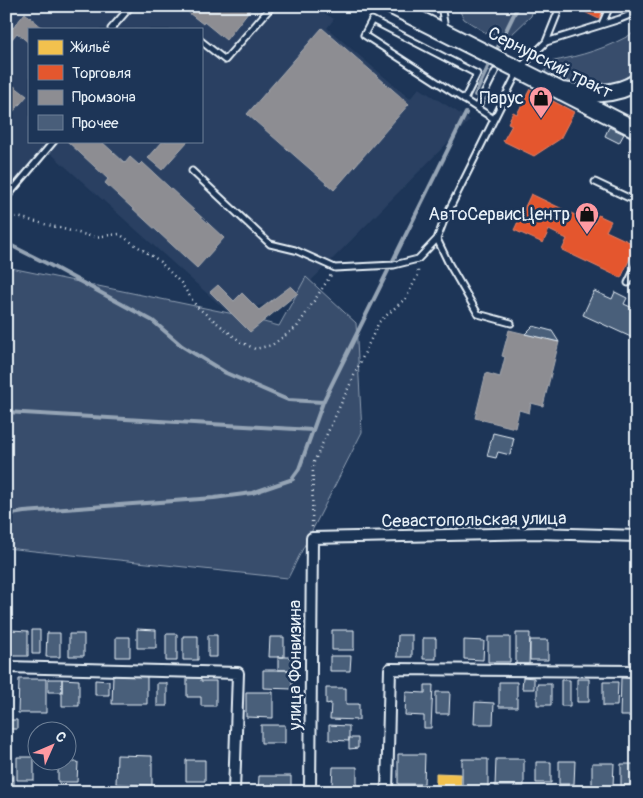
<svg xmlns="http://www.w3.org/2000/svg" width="643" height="798" viewBox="0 0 643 798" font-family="Pangolin,sans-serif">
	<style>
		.built { fill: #2a4162; fill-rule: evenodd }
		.green { fill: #374d6c; stroke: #909fb2 }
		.homes { fill: #f2c14e; stroke: #efcf81 }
		.shops { fill: #e4572e; stroke: #e5856b }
		.industry { fill: #8d8d92; stroke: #a8abb1 }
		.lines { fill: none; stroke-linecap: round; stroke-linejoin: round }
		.stream { stroke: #95a4b5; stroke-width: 4 }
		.building { fill: #495e7a; stroke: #e8f1f8 }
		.service-casing { stroke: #e8f1f8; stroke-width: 9 }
		.minor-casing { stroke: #e8f1f8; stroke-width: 14 }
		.secondary-casing { stroke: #e8f1f8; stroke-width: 19 }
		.primary-casing { stroke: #e8f1f8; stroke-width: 20 }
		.path { stroke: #e8f1f8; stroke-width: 2.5; stroke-dasharray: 1 4; stroke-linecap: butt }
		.service { stroke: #1d3557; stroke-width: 5 }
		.minor { stroke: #1d3557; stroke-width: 10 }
		.secondary { stroke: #1d3557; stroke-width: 15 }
		.primary { stroke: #1d3557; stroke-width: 16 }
		.labels { text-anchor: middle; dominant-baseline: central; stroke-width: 5; stroke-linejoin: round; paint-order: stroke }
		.street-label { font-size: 18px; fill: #e8f1f8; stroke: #1d3557 }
		.poi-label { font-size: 18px; fill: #e8f1f8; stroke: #1d3557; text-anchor: end }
	</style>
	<rect width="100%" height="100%" fill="#1d3557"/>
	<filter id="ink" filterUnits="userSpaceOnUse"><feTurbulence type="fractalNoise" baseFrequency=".02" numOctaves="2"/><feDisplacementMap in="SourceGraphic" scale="10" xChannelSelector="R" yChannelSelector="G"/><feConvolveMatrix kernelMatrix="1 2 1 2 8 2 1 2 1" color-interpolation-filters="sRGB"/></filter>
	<g filter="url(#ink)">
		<!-- built -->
		<path class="built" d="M6,6H313L334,19L327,28L410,99L419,88L470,120L295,297L229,313L47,150L6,194ZM29,29H201V141H29Z"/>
		<!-- green -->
		<path class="green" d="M457,6H534L531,16L511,35L486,33L464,19Z
			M637,31V70C605,94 581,85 546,74L545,69L549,62C581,56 609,48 637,31Z
			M6,267L229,313L279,326L306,277L356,323L362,432L288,578L6,548Z"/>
		<!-- homes -->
		<path class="homes" d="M436,773L461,774L460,792H436Z"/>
		<!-- shops -->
		<path class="shops" d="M572,6H605L599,19Z
			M530,89L574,112L560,139L534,156L503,141L512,125L508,123L513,112L517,114Z
			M531,194L594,224L598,215L611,221L606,231L636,245L621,278L562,250L567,239L549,230L543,243L514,230Z"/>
		<!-- industry -->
		<path class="industry" d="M180,6H251L252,7L226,40L204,22L203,24Z
			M25,13L44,29H29V43L17,33L6,46V22L13,28Z
			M322,28L409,104L334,190L247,114Z
			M14,86L27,96L6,120V95Z
			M67,141H101L125,163L130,157L139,165L142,162L224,238L197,268L105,183L108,179Z
			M163,141H188L162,170L148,158Z
			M218,285L234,301L242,293L259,310L291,286L298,293L250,332L210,292Z
			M509,330L559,342L543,406L531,403L529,413L519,410L515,428L475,418L486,373L500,377L505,357L502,356Z"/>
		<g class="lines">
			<!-- stream -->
			<path class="stream" d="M498,47L518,6
				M475,95L488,67
				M6,243L46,263L153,321L182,346L226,373L288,400L323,402
				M6,412L312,430
				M291,480L299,469L323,402L466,113
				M6,515L24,512L214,498L252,493L293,479"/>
		</g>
		<!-- building -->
		<path class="building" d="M609,127L624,134L619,143L605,136Z
			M594,291L612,299L615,292L627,298L624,304L637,310V329L633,338L583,315Z
			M533,326L552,331L559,342L525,334Z
			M493,433L514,438L510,455L498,452L496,458L487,456Z
			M137,629L156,630V648H137Z
			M11,630L28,631V656H11Z
			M32,630H40V654H32Z
			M332,630H354V650H332Z
			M47,633H60V657H46Z
			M516,633H530L529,666L516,665Z
			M69,634H84V656H69Z
			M166,634H177V661H166Z
			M208,635H217V657H208Z
			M398,635H412V657H397Z
			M183,636H198V660H183Z
			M116,637H130V657H116Z
			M270,637H284V657H269Z
			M488,637H510V662H488Z
			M423,638H436V659H423Z
			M464,640L484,641L483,660L464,659Z
			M530,640H548V660H530Z
			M330,656H351L350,671H330Z
			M278,657H292V670H278Z
			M263,670H292V689L263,688Z
			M113,675H147V704H112Z
			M187,676H201V681H216V706H201V697H187Z
			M523,677L534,678V689H522Z
			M621,678L637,679V716H620Z
			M19,679H46V713H18Z
			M48,679H62V692H48Z
			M62,679L79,680V706H62Z
			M577,679H589V702H577Z
			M95,680L109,681V695H95Z
			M561,680H570V706H561Z
			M499,682H517V707H499Z
			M603,682H618L617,706H603Z
			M157,683H167V706H157Z
			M537,684H551V705H537Z
			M425,685H433L431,728H424V716L405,715L406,692L425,693Z
			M326,688H346V704H359V720L330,719L331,703L326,704Z
			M246,692H273V718L246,717Z
			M436,692H450L449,714H436Z
			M475,702L494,703L493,724H474Z
			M6,720H17V729H6Z
			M261,725H285V743H261Z
			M329,725L349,726V741L329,740Z
			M349,738H358V748L349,749Z
			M398,754H425L424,784H398Z
			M117,755L152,756V785L116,784Z
			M17,757H34V780H17Z
			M462,759H488V790L462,789Z
			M496,759H524V786H495Z
			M186,760H205V781H186Z
			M559,761H575L574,784H559Z
			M58,762H78L77,782H58Z
			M536,762H551V783H536Z
			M592,763H614L613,786H592Z
			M621,764H637V786H621Z
			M333,767H357V785H332Z
			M6,775H14V786H6Z
			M259,776H291V792H258Z"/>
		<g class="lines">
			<!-- service casing -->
			<g class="service-casing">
				<path id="service" d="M441,6L445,28
					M602,24L610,6
					M111,29L131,6
					M201,41L225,60L272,6
					M546,42L620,19L637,12
					M464,100L477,74L372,20L364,35L494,119
					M477,108L495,72
					M192,171L270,244L295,250L335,268L394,265L418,259L437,239L445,218L519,69L546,42L558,12L556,6
					M595,182L629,198L637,195
					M6,198L54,141
					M437,239L449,264L478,314L511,323
					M628,283L637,264"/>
			</g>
			<!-- minor casing -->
			<g class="minor-casing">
				<path id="minor" d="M6,667L238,673L234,792
					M310,792L312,538L538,533L637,536
					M387,792L390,669L637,671"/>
			</g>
			<!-- secondary casing -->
			<g class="secondary-casing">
				<path id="secondary" d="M562,92L637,130"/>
			</g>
			<!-- primary casing -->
			<g class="primary-casing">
				<path id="primary" d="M392,6L561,91C586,94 615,97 637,82"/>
			</g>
			<!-- path -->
			<path class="path" d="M6,214L94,237L119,234L158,260L181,283L197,307L241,342L255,349L272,345L297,327L331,275
				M312,527L313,464L379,322L406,298L418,275V267"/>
			<!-- service -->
			<use href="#service" class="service"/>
			<!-- minor -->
			<use href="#minor" class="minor"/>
			<!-- secondary -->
			<use href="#secondary" class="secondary"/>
			<!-- primary -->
			<use href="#primary" class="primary"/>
		</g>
	</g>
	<!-- icons -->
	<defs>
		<g id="shop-pin" transform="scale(1.25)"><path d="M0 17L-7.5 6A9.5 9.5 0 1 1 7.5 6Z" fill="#ff9aa2" stroke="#1d3557"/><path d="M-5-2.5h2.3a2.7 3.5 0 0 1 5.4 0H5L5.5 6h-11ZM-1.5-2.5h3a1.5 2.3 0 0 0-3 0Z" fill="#111"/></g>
	</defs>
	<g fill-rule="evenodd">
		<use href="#shop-pin" x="541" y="98"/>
		<use href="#shop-pin" x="587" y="214"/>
	</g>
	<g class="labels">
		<!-- street labels -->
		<g class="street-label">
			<text transform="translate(550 63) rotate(27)">Сернурский тракт</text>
			<text transform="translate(474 520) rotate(-1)">Севастопольская улица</text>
			<text transform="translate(295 665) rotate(-90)">улица Фонвизина</text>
		</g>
		<!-- poi labels -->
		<g class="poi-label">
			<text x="524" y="98">Парус</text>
			<text x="570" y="214">АвтоСервисЦентр</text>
		</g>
	</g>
	<!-- margin -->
	<rect width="643" height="798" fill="none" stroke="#1d3557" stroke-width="25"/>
	<rect x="12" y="12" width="618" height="773" fill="none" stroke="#e8f1f8" stroke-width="2" filter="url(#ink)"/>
	<!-- legend -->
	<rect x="28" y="28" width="175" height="115" fill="#1d3557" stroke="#6e8097"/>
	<rect x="38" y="40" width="25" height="15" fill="#f2c14e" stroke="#6e8097"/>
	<text x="72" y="52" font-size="15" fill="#e8f1f8">Жильё</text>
	<rect x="38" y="65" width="25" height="15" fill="#e4572e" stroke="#6e8097"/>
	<text x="72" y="78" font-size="15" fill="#e8f1f8">Торговля</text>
	<rect x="38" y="90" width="25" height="15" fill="#8d8d92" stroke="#6e8097"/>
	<text x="72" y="102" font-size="15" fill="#e8f1f8">Промзона</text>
	<rect x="38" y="115" width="25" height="15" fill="#495e7a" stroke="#6e8097"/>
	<text x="72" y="128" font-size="15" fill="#e8f1f8">Прочее</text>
	<!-- north arrow -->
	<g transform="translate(52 746) rotate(45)"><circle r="24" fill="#1d3557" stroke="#6e8097"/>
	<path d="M0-4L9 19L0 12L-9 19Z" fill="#ff9aa2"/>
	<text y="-8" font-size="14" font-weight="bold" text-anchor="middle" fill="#e8f1f8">С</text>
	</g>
</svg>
